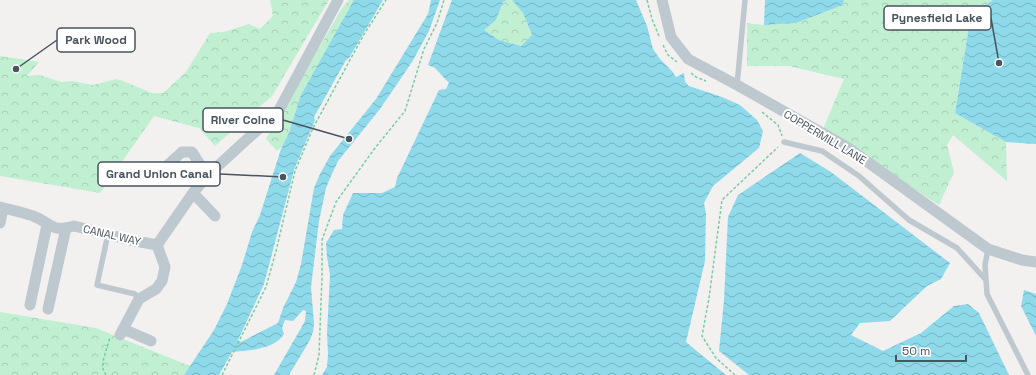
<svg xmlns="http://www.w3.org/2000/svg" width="1036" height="375" viewBox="0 0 1036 375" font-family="'Space Grotesk',sans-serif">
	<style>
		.forest { fill: url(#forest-crowns) }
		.water { fill: url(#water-waves) }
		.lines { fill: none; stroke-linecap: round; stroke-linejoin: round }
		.path { stroke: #78cda1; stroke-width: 1.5; stroke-dasharray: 3 2; stroke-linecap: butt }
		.lane { stroke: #bec8cf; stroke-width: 5.5 }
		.street { stroke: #bec8cf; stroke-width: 11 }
		.labels { text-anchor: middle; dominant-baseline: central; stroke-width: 4; stroke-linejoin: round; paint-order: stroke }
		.street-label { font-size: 11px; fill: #48545e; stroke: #fff }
		.leader { fill: none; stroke: #48545e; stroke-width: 1.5 }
		.callout-dot { fill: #48545e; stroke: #fff; stroke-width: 1.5 }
		.callout { fill: #fff; stroke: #48545e; stroke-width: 1.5 }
		.callout-label { font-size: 12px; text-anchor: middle; font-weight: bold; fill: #48545e }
	</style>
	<defs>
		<pattern id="forest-crowns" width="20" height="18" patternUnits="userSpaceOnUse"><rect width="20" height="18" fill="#c0efd1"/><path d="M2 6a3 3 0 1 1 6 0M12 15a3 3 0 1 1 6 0" fill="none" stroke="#a6cfb6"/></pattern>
		<pattern id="water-waves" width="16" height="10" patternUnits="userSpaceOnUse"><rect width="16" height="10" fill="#8edaeb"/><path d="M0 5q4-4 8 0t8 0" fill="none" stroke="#76b3c2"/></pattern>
	</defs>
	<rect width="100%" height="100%" fill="#f3f0f0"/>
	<!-- forest -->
	<path class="forest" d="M270,0H329L272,96L215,146L199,128L154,116L100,193L0,176V56L39,62L27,76L40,75L61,82L72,81L93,85L116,79L123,81L152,93H163L186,72L210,33L224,32L249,24L260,29L273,16Z
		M349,0H371L297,132L277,151L266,139L342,8Z
		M507,0H512L523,13L532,36L521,46L499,40L484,30L496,20L503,2Z
		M844,0H993L971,14L955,112L1006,142L1007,181L953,135L947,145L954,172L939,205L823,129L844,79L789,66H747V23L764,25L796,23L843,5Z
		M0,312L96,328L190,366L184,375H0Z"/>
	<!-- water -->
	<path class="water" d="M354,0H383L349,58L346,60L314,117L315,120L294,170L264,284L238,340L241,342L278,323L283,308L296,282L301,264L314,188L320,174L330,156L376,99L428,14L431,0H440L429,31L412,62L380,109L338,161L331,176L326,188L319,221L311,287L314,323L313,332L310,340L289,375H274L305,321L306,311L303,310L293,321L285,320L282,328L284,334C275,349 248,351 232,352L219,375H184L214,330L227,304L242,265L252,232L260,215L281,149L289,133L301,95Z
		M452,0H507L503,2L496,20L484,30L499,40L521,46L532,35L523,13L512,0H636L647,26L653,49L660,59L672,71L676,77L684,73L685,82L689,86L722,97L740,105L757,120L763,131L759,148L713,186L704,203L706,214L705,261L686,342L726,375H322L327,367L328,354L327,333L330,275L327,257L326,243L334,230L342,229L343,215L353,193H382L395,187L397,178L439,90L446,89L449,83L435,68L428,65Z
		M765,0H844L843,5L796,23L764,25Z
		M993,0H1036V144L1006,142L955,113L971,14Z
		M800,153L831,172L950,263L941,279L927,286L890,321L860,323L851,335L883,351L921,333L954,306L968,304L979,313L1009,375H749L719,351L724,300L728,217L738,195Z
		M1024,290L1036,294V336L1021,306Z"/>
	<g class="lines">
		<!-- path -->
		<path class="path" d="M647,0L652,19L659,36
			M663,45L668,55L677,62
			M691,73L696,77L706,81
			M762,112L778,125L782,136
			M106,375L103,369V361L110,337
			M222,375L266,287L276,251L295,171L313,128L363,36L386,0
			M314,375L319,355L322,277V240L336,202L375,148L405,111L424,49L437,23L444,0
			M735,375L716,358L702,336L709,298L722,200L778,147"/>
		<!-- lane -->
		<path class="lane" d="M737,85L745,0
			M784,142L822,151L859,176L909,220L957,248L986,280
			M108,234L97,285L135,294L139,299
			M988,249L985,265L987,294L1028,375"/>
		<!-- street -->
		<path class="street" d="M662,0L671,37L688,59L737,85L847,147L988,249L1022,260L1036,262
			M160,172L182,152H192L207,176
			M193,193L215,216
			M0,207C11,210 23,212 33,216C52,223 50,233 74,226L130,240L157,245
			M0,223L3,208
			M30,305L47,225
			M48,309L66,228
			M123,329L151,341
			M120,335L139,299L156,289L162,281L165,267L157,245L193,193L207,176L279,110L338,0"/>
	</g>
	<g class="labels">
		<!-- street labels -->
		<g class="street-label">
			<text transform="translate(825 137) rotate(31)">COPPERMILL LANE</text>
			<text transform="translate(112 235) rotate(13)">CANAL WAY</text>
		</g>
	</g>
	<!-- callouts -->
	<path class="leader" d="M999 63L991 18M16 69L57 40M349 139L283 120M283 177L220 174"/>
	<g class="callout-dot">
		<circle cx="999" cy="63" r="4"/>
		<circle cx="16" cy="69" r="4"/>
		<circle cx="349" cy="139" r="4"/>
		<circle cx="283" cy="177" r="4"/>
	</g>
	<g class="callout">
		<rect x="884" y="6" width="107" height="24" rx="4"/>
		<rect x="57" y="28" width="78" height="24" rx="4"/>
		<rect x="203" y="108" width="80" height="24" rx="4"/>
		<rect x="98" y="162" width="122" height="24" rx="4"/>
	</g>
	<g class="callout-label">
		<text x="937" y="22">Pynesfield Lake</text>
		<text x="96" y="44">Park Wood</text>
		<text x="243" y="124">River Colne</text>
		<text x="159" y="178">Grand Union Canal</text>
	</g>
	<!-- scale -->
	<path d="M896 355v6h70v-6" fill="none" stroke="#48545e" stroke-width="2"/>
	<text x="902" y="355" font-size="12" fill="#48545e" stroke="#ffffff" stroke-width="3" paint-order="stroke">50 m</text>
</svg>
